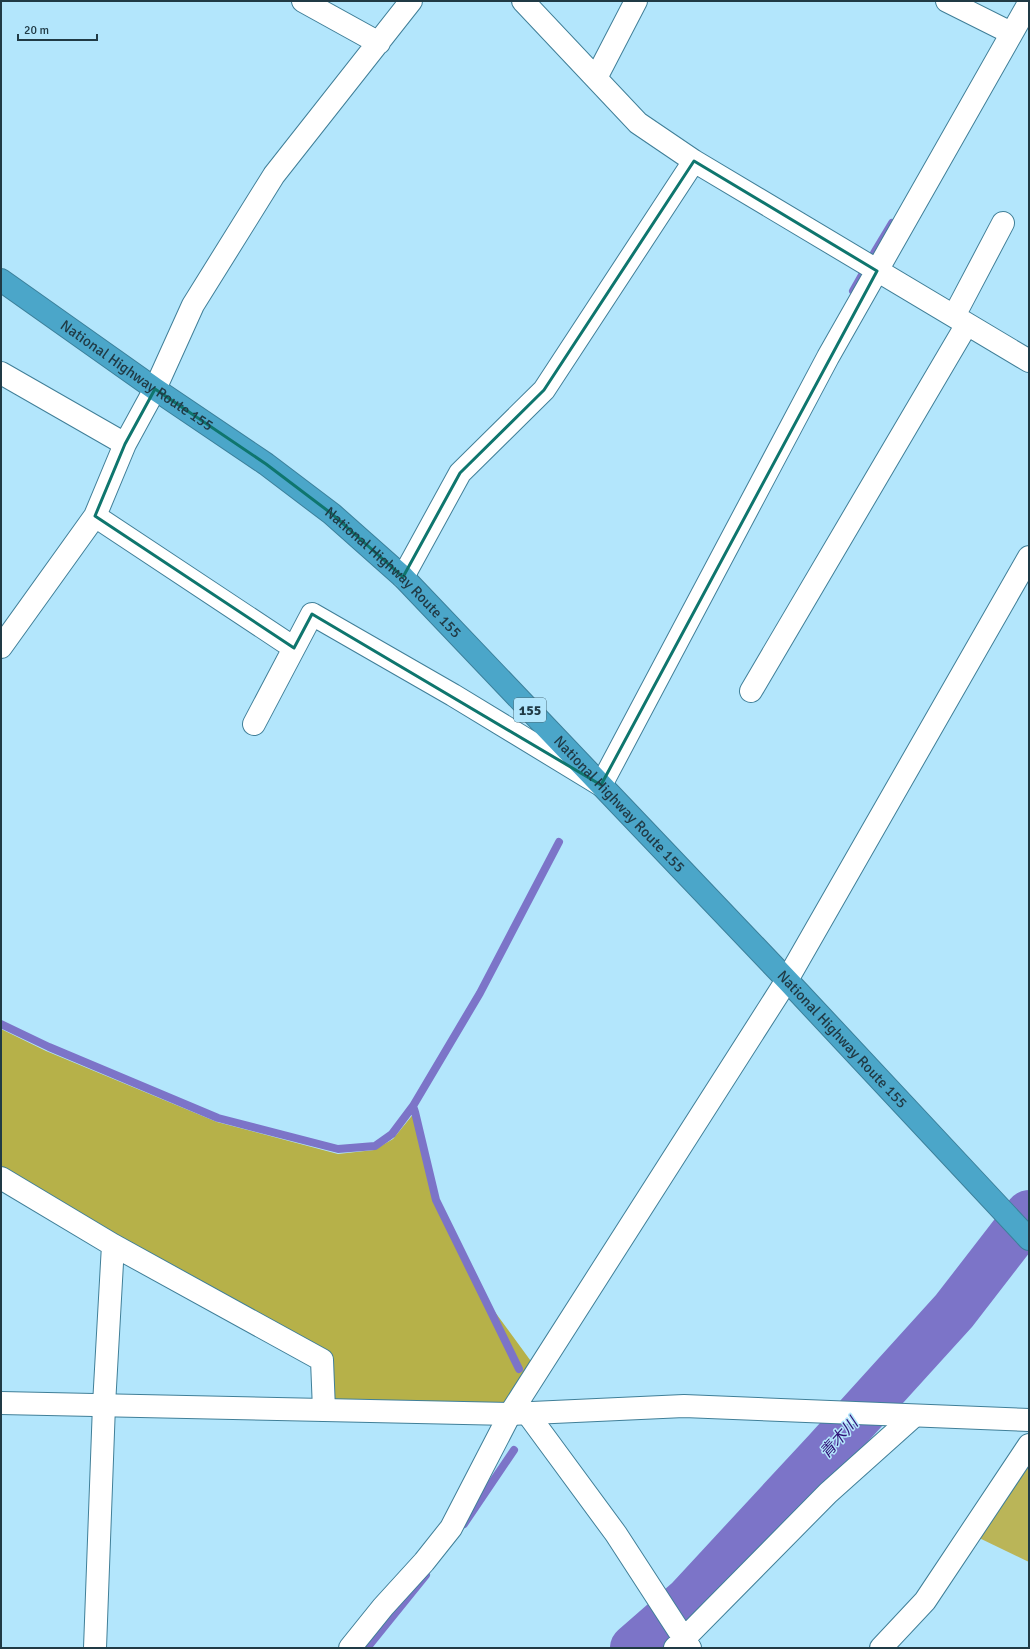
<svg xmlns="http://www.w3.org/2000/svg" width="1030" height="1649" viewBox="0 0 1030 1649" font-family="Signika,'Noto Sans JP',sans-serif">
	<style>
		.green { fill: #bab558 }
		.forest { fill: #b6b149 }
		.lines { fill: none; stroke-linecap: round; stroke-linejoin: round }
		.stream { stroke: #7c74c8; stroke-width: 8 }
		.river { stroke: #7c74c8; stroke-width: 48 }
		.street-casing { stroke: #407f98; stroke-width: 24 }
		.secondary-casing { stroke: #407f98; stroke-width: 24 }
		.highway-casing { stroke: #3c809b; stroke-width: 24 }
		.street { stroke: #fff; stroke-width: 22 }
		.secondary { stroke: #fff; stroke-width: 22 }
		.highway { stroke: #4ba6c9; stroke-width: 22 }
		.marked { fill: none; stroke: #0f766e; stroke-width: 3; stroke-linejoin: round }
		.labels { text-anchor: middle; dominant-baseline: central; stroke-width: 3; stroke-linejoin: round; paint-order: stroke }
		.shield { fill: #b3e6fc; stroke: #4c6e7c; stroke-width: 1 }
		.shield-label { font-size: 14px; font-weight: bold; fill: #203a45 }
		.street-label { font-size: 15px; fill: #203a45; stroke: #b3e6fc }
		.water-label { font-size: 16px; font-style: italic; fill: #2f1076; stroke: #b3e6fc }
	</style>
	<rect width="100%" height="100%" fill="#b3e6fc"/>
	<!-- green -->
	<path class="green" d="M1029,1463V1562L975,1536Z"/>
	<!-- forest -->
	<path class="forest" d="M1,1029L46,1051L217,1122L338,1154L374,1150L393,1139L415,1112L436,1200L481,1293L533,1364L527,1413L324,1410L321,1360L1,1174Z"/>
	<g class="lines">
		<!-- stream -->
		<path class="stream" d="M874,253L892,223
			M853,291L866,268
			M1,1024L49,1047L218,1118L338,1149L375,1146L392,1134L413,1106
			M519,1369L436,1200L415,1112L413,1106L480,993L559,842
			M464,1524L514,1450
			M367,1648L426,1575"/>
		<!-- river -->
		<path class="river" d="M634,1648L689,1600L827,1451L954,1311L1029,1214"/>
		<!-- street casing -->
		<g class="street-casing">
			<path id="street" d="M303,1L379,43
				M523,1L638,123L694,161L1029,361
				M947,1L1011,33
				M596,78L636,1
				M954,316L1003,223
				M1,373L125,444
				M95,516L294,648
				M403,577L460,473L544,390L694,161
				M1,647L95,516L125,444L155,389L193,305L274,175L411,1
				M751,691L967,324
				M254,724L312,614L453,695L601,785L828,357L1029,3
				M1,1178L113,1245L322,1360L324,1410
				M527,1413L616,1534L690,1648
				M95,1648L104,1405L113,1245
				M350,1648L383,1607L424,1562L451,1528L510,1414L787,980L1029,557
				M675,1648L828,1493L914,1416
				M881,1648L925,1601L1029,1445"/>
		</g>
		<!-- secondary casing -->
		<g class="secondary-casing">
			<path id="secondary" d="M1,1403L510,1414L684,1406L1029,1420"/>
		</g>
		<!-- highway casing -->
		<g class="highway-casing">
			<g id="highway">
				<path id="s1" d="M1,280L155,389L266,464L332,514L403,577L787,980L1029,1239"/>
			</g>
		</g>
		<!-- street -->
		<use href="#street" class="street"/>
		<!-- secondary -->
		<use href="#secondary" class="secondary"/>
		<!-- highway -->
		<use href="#highway" class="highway"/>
	</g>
	<!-- marked area -->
	<path class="marked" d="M694,161L877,271L601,785L312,614L294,648L95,516L125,444L155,389L266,464L332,514L403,577L460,473L544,390Z"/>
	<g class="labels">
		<!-- shield labels -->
		<rect class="shield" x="514" y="698" width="32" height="24" rx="3"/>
		<g class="shield-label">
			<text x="530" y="710">155</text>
		</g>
		<!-- street labels -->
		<g class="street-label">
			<text stroke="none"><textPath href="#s1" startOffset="166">National Highway Route 155</textPath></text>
			<text stroke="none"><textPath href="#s1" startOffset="490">National Highway Route 155</textPath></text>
			<text stroke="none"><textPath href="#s1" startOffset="814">National Highway Route 155</textPath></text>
			<text stroke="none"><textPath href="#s1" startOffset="1138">National Highway Route 155</textPath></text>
		</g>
		<!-- water labels -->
		<g class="water-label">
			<text transform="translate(839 1438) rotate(-48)">青木川</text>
		</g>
	</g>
	<!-- border -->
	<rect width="1030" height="1649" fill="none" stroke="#203a45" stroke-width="4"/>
	<!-- scale -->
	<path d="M18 34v6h79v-6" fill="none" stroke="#203a45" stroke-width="2"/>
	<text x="24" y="34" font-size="12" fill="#203a45" stroke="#b3e6fc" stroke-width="3" paint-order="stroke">20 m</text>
</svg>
